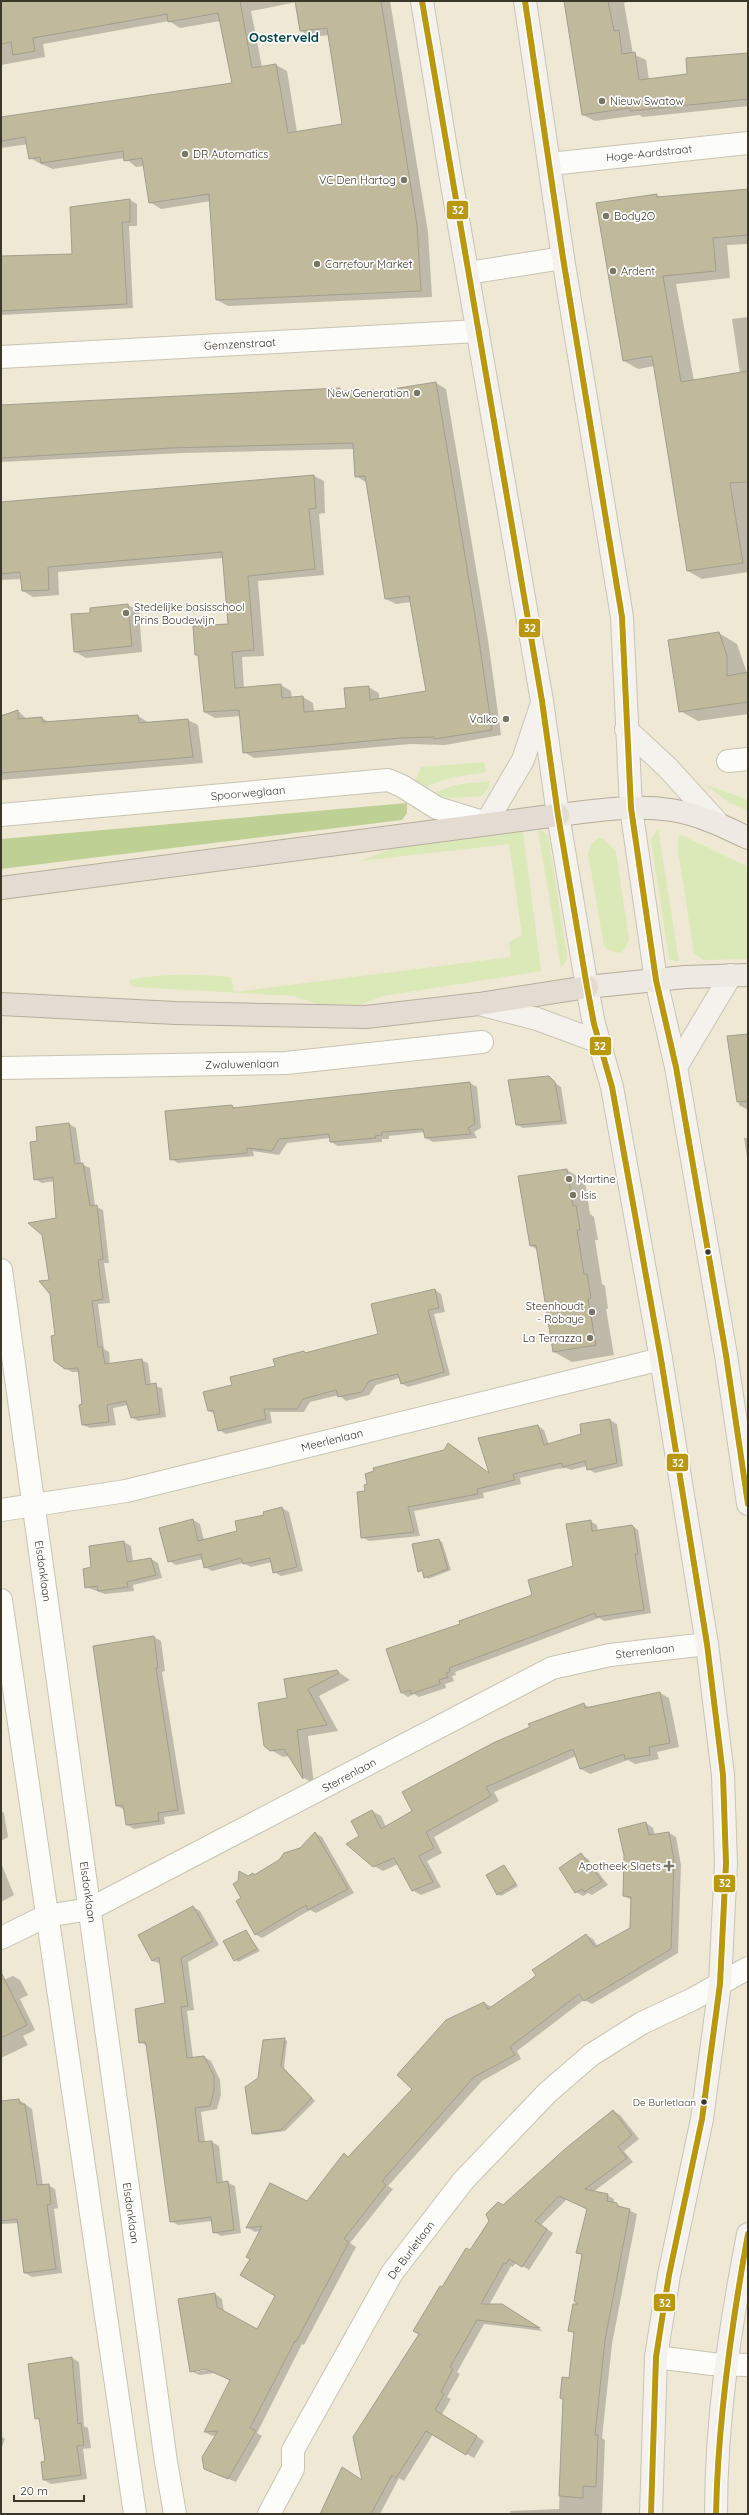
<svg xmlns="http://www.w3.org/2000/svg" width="749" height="2515" viewBox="0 0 749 2515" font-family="Quicksand,sans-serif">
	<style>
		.green { fill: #dae9b7 }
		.forest { fill: #bed094 }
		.shadow { fill: #0003; fill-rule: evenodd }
		.building { fill: #c0b99b; stroke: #a29e8e }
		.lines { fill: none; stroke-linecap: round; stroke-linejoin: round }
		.street-casing { stroke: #c8c4b4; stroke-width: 24 }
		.secondary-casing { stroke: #c8c4b4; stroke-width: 24 }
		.primary-casing { stroke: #b6ad9d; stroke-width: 24 }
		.highway-casing { stroke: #b6ad9d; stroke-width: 24 }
		.street { stroke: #fcfcf9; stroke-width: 22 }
		.secondary { stroke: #f5f2ee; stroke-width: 22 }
		.primary { stroke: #eee9e2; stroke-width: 22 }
		.highway { stroke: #e4dcd3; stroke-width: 22 }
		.bus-1-casing { stroke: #fff; stroke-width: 9 }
		.bus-1 { stroke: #ba980e; stroke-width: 6 }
		.poi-dot { fill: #7a7665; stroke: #fff; stroke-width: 1.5 }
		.bus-dot { fill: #3b3829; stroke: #fff; stroke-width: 1.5 }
		.labels { text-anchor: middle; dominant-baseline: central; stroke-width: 3.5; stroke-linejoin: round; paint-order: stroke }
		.bus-label { font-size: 10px; fill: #3b3829; stroke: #fff; text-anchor: end }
		.poi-label { font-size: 11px; fill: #3b3829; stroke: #fff; text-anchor: start }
		.street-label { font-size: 11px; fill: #3b3829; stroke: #fff }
		.quarter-label { font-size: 13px; font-weight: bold; fill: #004447; stroke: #fff }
		.line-badge { stroke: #fff; stroke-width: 1.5 }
		.badge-label { font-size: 11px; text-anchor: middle; font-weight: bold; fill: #fff }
	</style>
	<rect width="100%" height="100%" fill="#eee8d4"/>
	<!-- green -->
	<path class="green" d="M484,762L486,772L449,778L422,788L415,782L421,767Z
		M490,781L488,789L481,796L440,799L430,794L455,785Z
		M704,784L748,800V811L730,803Z
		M658,829L679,962L669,959L651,840Z
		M538,831H543L548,836L567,954V959L561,968Z
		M523,832L541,971L383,996L362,1004H316L294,996L134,987L129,984L130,980C164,973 197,974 231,977L234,992L511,957L509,942L522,935L509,844L360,861L391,849Z
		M679,834L748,867V959L703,960L694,953L678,850Z
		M599,838L605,840L616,852L629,940L624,950L620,953L610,951L604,946L588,853L592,843Z"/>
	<!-- forest -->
	<path class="forest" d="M407,803V813L402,820L1,869V839Z"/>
	<!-- shadow -->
	<path class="shadow" d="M1,1H390L428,232L432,297L228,306L217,300L211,201L161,209L150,202L144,166L136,167L125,158L53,169L41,164L30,158L28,144L1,148V118L233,84L220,21L180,28L169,21L43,44L45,57L1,65ZM297,2L301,31L312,37L329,35L343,125L297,132L287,71L276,65L262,67L251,11Z
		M565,1H629L624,3L633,54L646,60L649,80L688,74L748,54V106L643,117L639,115L595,121L583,115Z
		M748,190V244L727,245L730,278L676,284L694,381L740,373L732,319L748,317V572L702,579L688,571L654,366L638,369L624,361L656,195L662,198Z
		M130,200L137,204V226H129L133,308L1,315V257L73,255Z
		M436,383L446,389L488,640L501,735L445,745L410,744L254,758L244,752L241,716L215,718L204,712L199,656L195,654L229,625L223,558L58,572L59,595L33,597L23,591L22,579L1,580V504L314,476L324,481L325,513L319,514L324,575L258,581L264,656L242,657L244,688L281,685L291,691L292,698L303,697L313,703L314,712L347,709L368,687L379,693V700L427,692L411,602L396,604L386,599L367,483L356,476L354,449L182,453L1,462V406L339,389L345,392H377Z
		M128,605L139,611L142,652L86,658L75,652L91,609Z
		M719,633L737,644L748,676V714L698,721L680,711Z
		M18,711L28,720L42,718L49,722L138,716L148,722L188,720L198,725L203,763L1,780V715Z
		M748,1035V1110L739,1105L728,1037Z
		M548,1078L561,1087L567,1124L523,1128L516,1124Z
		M470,1083L477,1087L481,1128L474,1132L477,1138L433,1142L426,1138L425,1132L389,1136V1139H382V1142L338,1146L331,1142L330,1138L287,1143L279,1155L253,1151L254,1156L178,1163L171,1159L232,1106L237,1109Z
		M69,1124L76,1128L81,1164L90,1168L95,1206L103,1210L109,1263H104L110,1303L98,1304L104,1349L109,1352L110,1364L141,1360L148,1363L151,1385L162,1388L166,1417L138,1421L131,1417L128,1405L113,1408L116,1425L90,1428L83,1425L84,1405L79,1372H72L65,1368L56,1336L57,1219L55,1181L42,1183L35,1179L39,1141Z
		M744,1138H748V1164Z
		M567,1170L585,1181L590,1214L594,1217L598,1240H595L602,1284L605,1286L608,1309H606L614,1355L572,1362L554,1352L538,1250L531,1246Z
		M435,1290L441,1294L445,1312L434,1314L450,1375L408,1387L401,1383L399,1378L376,1385L369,1395L346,1401L339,1395L310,1402L304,1412H270L272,1423L226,1434L219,1430L215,1414L209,1411L233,1386L304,1352L307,1353L379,1334Z
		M610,1420L617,1424L623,1466L595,1473L588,1469L587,1466L571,1470L566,1468L556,1469L520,1478L521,1484L483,1493L484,1498L414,1511L420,1536L369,1541L362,1537L366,1492L445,1451L449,1444L490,1474L538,1426L544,1430L549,1445L582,1435Z
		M282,1508L289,1512L303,1571L281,1576L274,1572L272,1562L251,1567L243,1563L212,1571L205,1567L203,1559L176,1565L169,1561L193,1520L200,1524L204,1540L238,1532Z
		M590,1521L597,1525L598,1531L632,1526L638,1530L651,1613L604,1621L599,1618L455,1672L456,1675L452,1676L454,1681L445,1684L446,1688L419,1697L414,1694L408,1697L402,1693L461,1625L534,1596L574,1567Z
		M439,1540L442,1542L451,1570L428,1579L424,1572L419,1571Z
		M124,1542L131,1546L133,1562L151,1559L158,1563L162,1578L133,1585L134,1591L105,1594L86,1587L93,1568Z
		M154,1637L161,1641L165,1671L162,1672L185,1814L164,1817L165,1824L134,1829L127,1825L125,1810L117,1806Z
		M337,1671L350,1680L319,1696L338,1731L308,1736L314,1784L304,1778L290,1756L283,1757L271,1750L288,1699Z
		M660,1693L669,1698L679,1747L657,1752L659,1759L635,1764L628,1760L590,1774L581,1769L576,1756L494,1792L499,1801L434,1837L442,1853L427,1861L441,1887L421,1895L412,1890L398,1864L383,1871L374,1866L360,1837L372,1811L381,1816L386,1827L584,1704L590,1708Z
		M1,1811L4,1813L8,1837L1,1841Z
		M646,1823L653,1828L655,1835L669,1833L676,1837L681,1865L678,1953L592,2004L584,2000L517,2051L521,2059L482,2081L388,2186L393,2189L350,2243L356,2247L304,2345L302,2344L257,2433L262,2436L236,2482L212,2472L216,2435L212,2436L205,2432L231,2380L215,2373L199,2375L191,2371L215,2294L222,2299L224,2312L258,2330L276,2295L252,2258L260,2231L255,2232L248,2228L270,2184L307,2202L344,2155L349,2157L414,2089L484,2003L492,2007L534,1979L586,1935L593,1939L598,1947L631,1929L632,1900L624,1896ZM211,2367V2369L196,2372V2370Z
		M315,1833L322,1837L354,1893L316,1913L310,1910L262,1938L255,1934L242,1899L248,1877L253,1874L256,1876L301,1848Z
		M581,1855L588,1859L608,1885L592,1895L588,1893L583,1896L576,1892Z
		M1,1863L14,1895L1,1902Z
		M504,1866L518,1886L501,1896L498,1894Z
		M193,1907L200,1911L219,1945L188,1962L194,2010L187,2011L193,2058L204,2057L211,2061L220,2080L221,2095L217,2109L201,2112L205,2142H212L219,2146L223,2183H228L235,2186L241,2233L221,2236L214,2232L212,2221L178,2225L171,2221L147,2046L140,2042L167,2004L161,1964L153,1961L140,1935Z
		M246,1931L260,1951L238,1962L225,1942Z
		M13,1976L20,1980L28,1995L20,1999L35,2030L23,2036L28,2045L1,2058V1981Z
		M284,2039L287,2041L284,2068L315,2101L285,2131L256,2135L252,2133L259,2078Z
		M19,2100L32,2109L43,2186L48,2185L55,2189L58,2208L54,2209L62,2273L32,2277L25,2273L19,2223L1,2224V2102Z
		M613,2111L620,2115L639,2139L624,2151L633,2162L593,2192L607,2195L614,2199V2203L637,2214L612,2344L602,2438L605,2440L602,2514H510V2511L559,2509L564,2400L561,2398L570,2379L575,2334L570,2331L581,2305L582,2255L578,2253L588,2209L567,2199L541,2225L553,2233L529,2270L516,2262L513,2267L511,2266L489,2305H501L543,2331L484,2324L457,2372L460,2374L447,2397L451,2399L442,2414L484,2441L474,2458L433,2434L404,2481L399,2478L380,2514H320L363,2481L420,2334L442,2289L503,2206Z
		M72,2358L79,2362L84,2426L88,2428L91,2448L83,2449L87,2479L51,2484L44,2480L46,2462L40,2421L36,2418Z
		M1,2436L5,2439L1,2449Z"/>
	<!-- building -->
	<path class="building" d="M1,1H240L252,68L276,64L288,133L342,124L327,28L300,31L295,1H381L417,225L421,291L216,300L209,194L149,203L142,158L124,161L123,151L41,163L40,157L29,159L25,137L1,141V117L232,83L218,13L168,22L167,14L33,38L35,51L13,55L11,42L1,44Z
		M564,1H608L614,31L619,30L622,54L635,52L639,80L687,74L686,58L748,53V99L630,111V108L582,115Z
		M748,189V235L713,238L716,271L663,276L681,382L748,371V482L730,483L743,563L687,571L652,356L623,361L596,203L657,194V197Z
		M130,199V222H122L127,304L1,311V256L72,254L70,207Z
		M436,382L478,634L492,730L434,739V737L400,738L243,753L239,710L204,712L198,655H195L193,626L228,624L222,552L48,567L49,590L22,591L20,572L1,574V502L314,475L316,508L309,509L315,569L248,576L254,650L232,652L235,688L281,684L282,698L303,696L304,712L346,708L344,688L369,686L370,700L426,691L409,596L385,599L365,476L355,477L353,443L171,448L1,458V405L340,388V391L374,390V392Z
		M128,604L132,646L74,652L71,614L90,613V608Z
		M719,632L727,656V676L748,672V702L679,712L668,640Z
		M18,710V719L42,717L43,722L138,715L139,723L188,719L193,757L1,773V716Z
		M748,1034V1101L737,1102L727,1036Z
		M549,1076L555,1082L562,1121L516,1125L508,1080Z
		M470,1082L475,1124L468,1128L471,1134L425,1138L423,1129L382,1132V1135L375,1136L376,1138L330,1142L329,1134L279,1139L272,1151L247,1148V1153L170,1160L165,1111L232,1105L233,1108Z
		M69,1123L75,1164L83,1163L90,1206L97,1205L103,1259L98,1260L103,1299L92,1301L98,1347H102L105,1364L142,1359L146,1385L156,1383L160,1414L131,1418L126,1401L107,1405L109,1422L82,1425L79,1405L82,1404L78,1368L65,1369L54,1361L51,1336L55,1335L50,1294L39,1281L49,1280L42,1235L28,1223L56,1218L53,1177L34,1180L30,1142L37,1141L36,1127Z
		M567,1169L573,1206L576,1205L580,1230H577L584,1274H587L591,1298L588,1299L596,1345L553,1352L536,1245L530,1246L518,1176Z
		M435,1289L439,1308L428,1310L444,1372L401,1384L398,1374L369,1381L362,1392L338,1397L336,1390L303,1399L297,1409H264L266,1419L218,1431L213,1410L208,1411L203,1392L232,1385L230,1377L275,1366L273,1359L304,1351L305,1353L378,1334L371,1304Z
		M610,1419L617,1463L587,1470L585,1461L563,1467L562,1463L513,1474L515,1480L477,1489L478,1494L408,1507L414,1532L361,1538L357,1492L365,1491L364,1485L367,1484L365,1474L374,1471L373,1468L444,1450L448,1443L489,1473L478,1438L538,1425L544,1445L581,1434L580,1424Z
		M282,1507L297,1567L273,1573L270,1558L243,1564L241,1558L204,1568L201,1554L168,1562L159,1528L193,1519L198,1541L237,1531L235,1521L264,1515L263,1512Z
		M591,1520L592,1531L632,1525L634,1528L638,1554H635L644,1610L596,1617L595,1613L449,1668L450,1672L446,1673L448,1677L439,1680L440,1684L411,1694L410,1690L401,1693L386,1649L460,1624L459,1621L532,1595L528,1580L573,1566L566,1524Z
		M439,1539L448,1569L424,1578L422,1570L418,1572L412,1544Z
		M124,1541L127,1562L151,1558L156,1575L127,1582L128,1587L98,1591L97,1586L85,1588L83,1569L91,1567L89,1546Z
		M154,1636L158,1668H156L178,1810L158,1813L159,1821L126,1825L123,1805L116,1806L93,1646Z
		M337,1670L339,1673L308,1689L327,1725L297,1730L303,1779L284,1749L270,1751L264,1746L258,1703L287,1698L284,1679Z
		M660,1692L670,1743L649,1747L650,1755L625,1759L624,1754L580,1769L573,1749L486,1787L491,1796L426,1832L434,1848L419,1856L433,1882L412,1891L394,1858L373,1867L346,1844L359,1836L351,1821L372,1810L381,1829L412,1811L402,1792L493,1743L530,1727L528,1724L584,1703L585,1708Z
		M646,1822L649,1835L669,1832L674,1860L671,1949L584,2001L579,1994L510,2047L515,2055L474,2077L382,2181L386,2185L344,2239L349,2242L296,2342L295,2341L250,2428L256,2431L228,2479L204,2469L202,2457L218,2431L204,2432L230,2380L206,2369L190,2372L178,2299L215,2293L217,2307L257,2329L275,2296L240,2275L250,2259L246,2257L262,2226L246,2228L270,2183L307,2201L344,2153L348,2157L412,2089L397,2075L446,2020L484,2002L488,2009L533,1978L536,1975L532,1970L586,1934L595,1947L630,1928L631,1897L623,1896L624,1855L618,1829Z
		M315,1832L348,1889L308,1910L306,1905L255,1935L236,1901L241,1898L233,1884L238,1881L239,1871L248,1876L253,1873L254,1875L279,1860L284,1853L300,1848Z
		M581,1853L602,1881L584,1892L582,1889L575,1893L559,1868Z
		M504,1865L516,1884L497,1895L486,1875Z
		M193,1906L213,1941L181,1958L188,2006L181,2007L187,2058L204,2056L214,2076V2091L210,2106L195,2108L199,2142L212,2141L217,2183L228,2181L234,2230L213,2233L211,2217L170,2222L146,2044L145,2042L139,2043L135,2009L165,2003L159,1957L152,1961L138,1935Z
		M246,1930L257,1949L234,1961L223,1941Z
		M1,1972L27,2025L1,2038Z
		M285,2038L281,2066L312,2098L281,2130L252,2134L245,2087L258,2078L263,2040Z
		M19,2099L20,2104H25L37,2185L49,2184L51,2204L47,2205L56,2269L24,2273L17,2219L1,2221V2101Z
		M613,2110L632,2135L618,2147L627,2158L585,2189L608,2194L607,2201L617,2203V2206L630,2209L605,2340L595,2435H598L596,2487L583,2486V2498L559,2496L563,2399L560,2398L562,2377L569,2378L574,2332L568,2331L573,2304H578L574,2301L582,2254L576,2253L587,2209L559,2196L535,2221L547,2229L522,2267L509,2259L506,2264L504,2263L481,2304H502L540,2328L477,2320L450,2367L453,2369L441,2392L444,2394L435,2410L477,2436L466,2455L426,2431L396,2478L392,2475L371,2514H320L342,2467L362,2480L353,2437L419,2334L413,2331L440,2286L442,2287L466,2248L470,2250L489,2221L486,2214L498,2202L503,2205L565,2149Z
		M72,2357L78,2424L81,2423L84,2445L77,2446L81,2475L43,2480L41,2462L45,2461L39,2418L35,2419L28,2364Z"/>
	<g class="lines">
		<!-- street casing -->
		<g class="street-casing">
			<path id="street" d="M550,164L748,143
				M468,273L563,258
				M1,357L478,331
				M728,761L748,759
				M1,815L388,780L402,786L437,808L486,823
				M1,1068L286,1063L482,1042
				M1,1270L166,2462L175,2514
				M1,1510L126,1491L661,1359
				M1,1600L135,2514
				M1,1938L46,1916L90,1909L552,1668L610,1655L707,1644
				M656,2357L712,2364L748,2365
				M269,2514L293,2469V2450L392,2273L463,2181L547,2093L591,2055L642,2023L693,1999L748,1968"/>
		</g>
		<!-- secondary casing -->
		<g class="secondary-casing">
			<path id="secondary" d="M422,1L451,179L542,701L558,815L587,987L594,1024L612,1087L661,1359L707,1644L723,1775L726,1863L720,1984L702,2119L669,2275L656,2357L651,2514
				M525,1L563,258L622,617L631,808L656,980L676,1067L726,1355L748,1504
				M626,729L668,768L717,822
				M486,823L523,760L541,706
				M479,1004L537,1019L599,1042
				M676,1067L731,975
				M716,2514C716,2419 730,2327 748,2234"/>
		</g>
		<!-- primary casing -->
		<g class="primary-casing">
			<path id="primary" d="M558,815C594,811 634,804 671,810C698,814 723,826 748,838
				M587,987L685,977L748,975"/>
		</g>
		<!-- highway casing -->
		<g class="highway-casing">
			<path id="highway" d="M1,888L558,815
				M1,1004L175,1013L366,1017L479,1004L587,987"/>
		</g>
		<!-- street -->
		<use href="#street" class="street"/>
		<!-- secondary -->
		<use href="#secondary" class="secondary"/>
		<!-- primary -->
		<use href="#primary" class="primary"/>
		<!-- highway -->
		<use href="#highway" class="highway"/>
		<!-- bus-1 casing -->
		<g class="bus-1-casing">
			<path id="bus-1" d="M422,1L542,701L558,815L587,987L594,1024L612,1087L661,1359L707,1644L723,1775L726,1863L720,1984L702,2119L669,2275L656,2357L651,2514
				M525,1L563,258L622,617L631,808L656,980L676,1067L726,1355L748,1504
				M716,2514C718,2419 731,2327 748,2234"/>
		</g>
		<!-- bus-1 -->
		<use href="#bus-1" class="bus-1"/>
	</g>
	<!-- markers -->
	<g class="poi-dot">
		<circle cx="602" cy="101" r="4"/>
		<circle cx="185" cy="154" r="4"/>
		<circle cx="404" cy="180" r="4"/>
		<circle cx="606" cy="216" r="4"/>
		<circle cx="317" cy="264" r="4"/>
		<circle cx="613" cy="271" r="4"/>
		<circle cx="417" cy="393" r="4"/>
		<circle cx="126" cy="613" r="4"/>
		<circle cx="506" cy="719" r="4"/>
		<circle cx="569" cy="1179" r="4"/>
		<circle cx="573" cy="1195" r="4"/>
		<circle cx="592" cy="1312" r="4"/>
		<circle cx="590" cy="1338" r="4"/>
		<path d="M667 1860h4v4h4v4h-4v4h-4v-4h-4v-4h4z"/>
	</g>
	<g class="bus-dot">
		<circle cx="708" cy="1252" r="3.5"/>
		<circle cx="704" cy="2102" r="3.5"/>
	</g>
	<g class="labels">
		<!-- bus labels -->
		<g class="bus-label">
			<text x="696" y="2102">De Burletlaan</text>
		</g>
		<!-- poi labels -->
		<g class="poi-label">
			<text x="610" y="101">Nieuw Swatow</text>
			<text x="193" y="154">DR Automatics</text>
			<text x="396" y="180" text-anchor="end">VC Den Hartog</text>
			<text x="614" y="216">Body2O</text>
			<text x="325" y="264">Carrefour Market</text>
			<text x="621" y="271">Ardent</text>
			<text x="409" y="393" text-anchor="end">New Generation</text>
			<text x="134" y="607">Stedelijke basisschool<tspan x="134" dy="13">Prins Boudewijn</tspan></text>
			<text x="498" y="719" text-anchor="end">Valko</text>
			<text x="577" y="1179">Martine</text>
			<text x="581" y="1195">Isis</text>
			<text x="584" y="1306" text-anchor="end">Steenhoudt<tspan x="584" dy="13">- Robaye</tspan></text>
			<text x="582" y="1338" text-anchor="end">La Terrazza</text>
			<text x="661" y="1866" text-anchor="end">Apotheek Slaets</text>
		</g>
		<!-- street labels -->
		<g class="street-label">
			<text transform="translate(649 153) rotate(-6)">Hoge-Aardstraat</text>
			<text transform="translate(240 344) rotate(-3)">Gemzenstraat</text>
			<text transform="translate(248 793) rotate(-5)">Spoorweglaan</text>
			<text transform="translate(242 1064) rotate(-1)">Zwaluwenlaan</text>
			<text transform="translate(332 1440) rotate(-14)">Meerlenlaan</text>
			<text transform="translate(43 1571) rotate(82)">Elsdonklaan</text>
			<text transform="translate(645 1651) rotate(-7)">Sterrenlaan</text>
			<text transform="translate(349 1775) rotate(-28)">Sterrenlaan</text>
			<text transform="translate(88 1892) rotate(82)">Elsdonklaan</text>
			<text transform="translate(131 2213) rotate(82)">Elsdonklaan</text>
			<text transform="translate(411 2250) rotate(-53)">De Burletlaan</text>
		</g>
		<!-- quarter labels -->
		<g class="quarter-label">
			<text x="284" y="37">Oosterveld</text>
		</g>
	</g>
	<g class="line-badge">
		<rect x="446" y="200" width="23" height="20" rx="4" fill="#ba980e"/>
		<rect x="518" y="618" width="23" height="20" rx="4" fill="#ba980e"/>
		<rect x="589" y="1036" width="23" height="20" rx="4" fill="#ba980e"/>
		<rect x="666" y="1453" width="23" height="19" rx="4" fill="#ba980e"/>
		<rect x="713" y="1874" width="23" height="19" rx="4" fill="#ba980e"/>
		<rect x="653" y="2293" width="23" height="19" rx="4" fill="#ba980e"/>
	</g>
	<g class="badge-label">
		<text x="458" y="214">32</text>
		<text x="530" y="632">32</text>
		<text x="600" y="1050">32</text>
		<text x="678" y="1467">32</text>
		<text x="725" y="1887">32</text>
		<text x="665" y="2307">32</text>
	</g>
	<!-- border -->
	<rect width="749" height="2515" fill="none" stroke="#3b3829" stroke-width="4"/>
	<!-- scale -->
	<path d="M14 2495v6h70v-6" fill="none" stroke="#3b3829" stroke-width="2"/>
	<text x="20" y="2495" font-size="12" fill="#3b3829" stroke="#ffffff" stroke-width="3" paint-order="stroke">20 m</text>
</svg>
